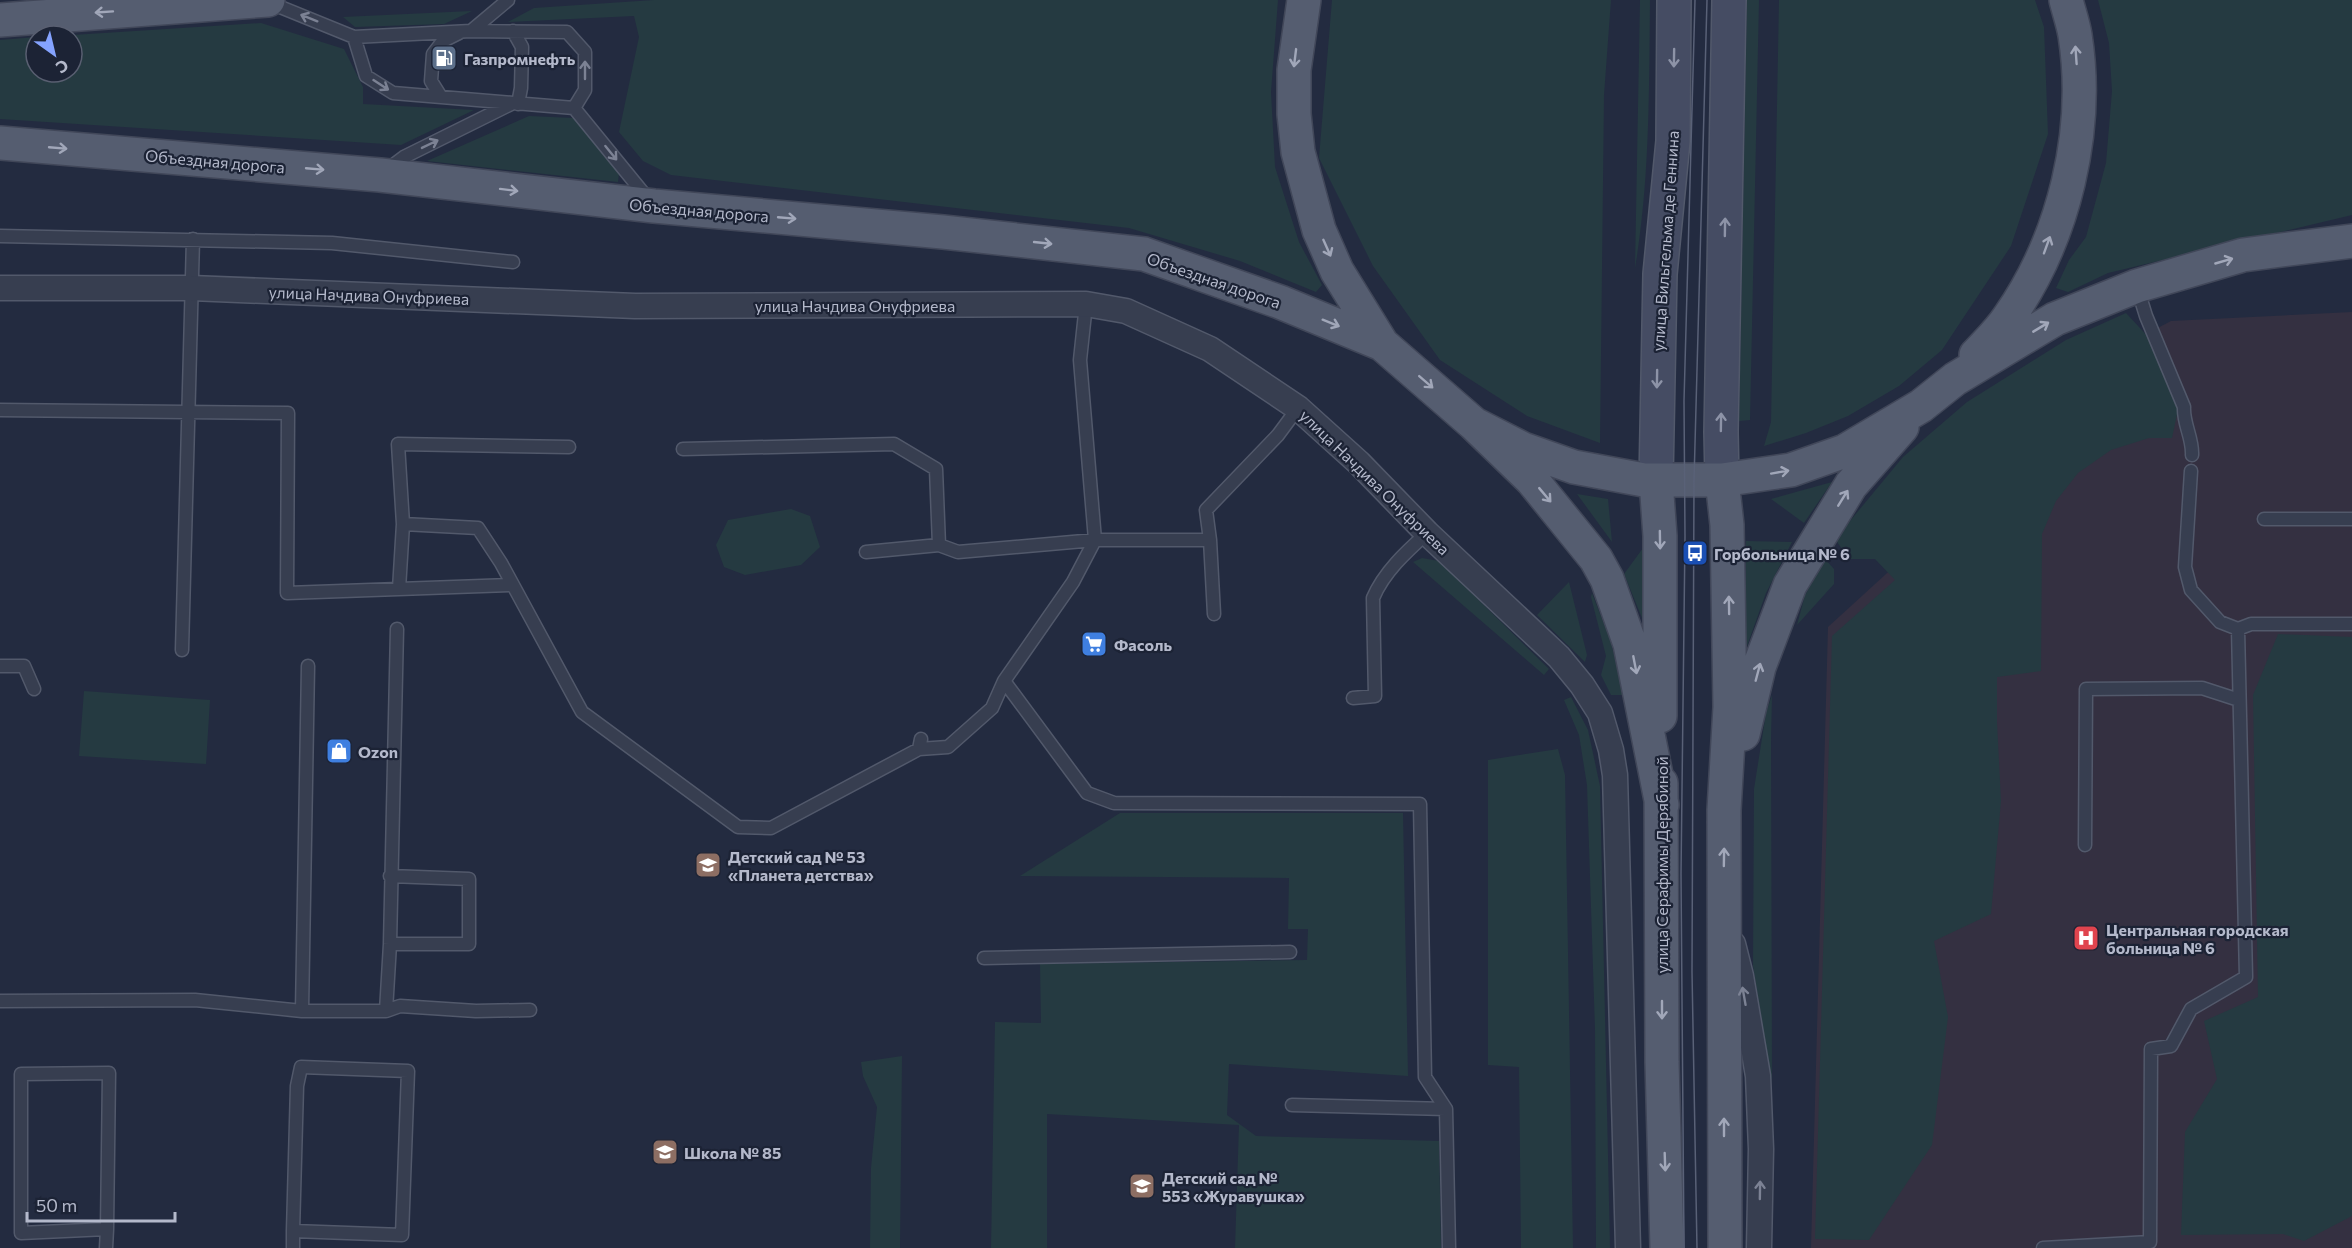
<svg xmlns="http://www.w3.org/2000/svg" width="2352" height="1248" viewBox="0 0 2352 1248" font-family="Commissioner,sans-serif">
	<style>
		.medical { fill: #343041 }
		.green { fill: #253a41 }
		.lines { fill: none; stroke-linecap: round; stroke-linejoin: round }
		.service-casing { stroke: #52596b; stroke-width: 15 }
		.minor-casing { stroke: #52596b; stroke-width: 27 }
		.secondary-casing { stroke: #52596b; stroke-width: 36 }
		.primary-casing { stroke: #414759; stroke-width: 36 }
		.service { stroke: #373e50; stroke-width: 12 }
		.minor { stroke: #373e50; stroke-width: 24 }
		.secondary { stroke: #454c63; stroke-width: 33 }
		.primary { stroke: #555d70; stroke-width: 33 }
		.tram { stroke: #596177; stroke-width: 1.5 }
		.oneway { stroke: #a1a7b9 }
		.oneway2 { stroke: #7c8294 }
		.oneway3 { stroke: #8d93a7 }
		.labels { text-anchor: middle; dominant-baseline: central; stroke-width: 4.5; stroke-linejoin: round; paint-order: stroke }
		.poi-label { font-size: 16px; font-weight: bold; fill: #b4b9cb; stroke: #1c2335; text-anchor: start }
		.street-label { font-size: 16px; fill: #b4b9cb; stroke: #1c2335 }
	</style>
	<rect width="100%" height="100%" fill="#232b40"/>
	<!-- medical -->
	<path class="medical" d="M2352,312V1248H1811L1828,627L2152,331L2171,321Z"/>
	<!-- green -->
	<path class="green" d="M654,0H1278L1271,92L1275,167L1299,242L1322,285L1316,292L1240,261L1129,228L671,175L643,161L619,132L639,37L634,16L508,22L534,8Z
		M1332,0H1611L1604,95L1600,443L1527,416L1440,360L1373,266L1319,158Z
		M1640,0H1650C1649,89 1650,180 1635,268Z
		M1747,0H1759L1750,420L1739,421Z
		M1779,0H2035L2044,27L2048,134L2011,246L1942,350L1899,386L1848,416L1806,433L1764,446L1771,422Z
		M2098,0H2352V215L2108,273L2068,292L2056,288L2069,260L2086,237L2106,163L2112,91L2109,43Z
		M472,11L444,24L355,27L343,17Z
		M261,23L344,49L363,87V104L474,110L401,145L0,119V40L36,37V72H72V36H57Z
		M529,116L573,118L619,173L618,182L427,161Z
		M2126,313L2152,341L2166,382L2179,405L2172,438H2149L2111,450L2078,473L2056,501L2042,534L2041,671L1997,677V722L2001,801L1991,914L1934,941L1948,1017L1932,1145L1869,1240L1815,1239L1832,636L1895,580L1875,559H1849L1835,539L1903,457L1967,402L2066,340Z
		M1832,482L1804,523L1771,499Z
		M1577,494L1608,499L1612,542Z
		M791,509L810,516L820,547L801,565L745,575L724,567L716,545L728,520Z
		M1746,541L1792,542L1766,593L1746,649Z
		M1643,548L1642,618L1624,574Z
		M1422,558L1439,561L1549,669L1544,675L1413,562Z
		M1825,559L1834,569V584L1797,625L1805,595Z
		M1569,582L1587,655L1585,662L1537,615Z
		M1592,593L1611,642L1623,695H1611L1601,675L1606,656L1591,597Z
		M2278,634L2352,637V1216L2304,1241L2283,1234L2181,1235L2185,1132L2217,1079L2204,1021L2258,997L2253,695Z
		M84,691L210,700L206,764L79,756Z
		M1772,695L1771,739L1772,1083L1753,966L1754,789L1766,713Z
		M1571,697L1588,730L1600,786L1610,1248H1596L1595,1029L1587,785L1579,735L1564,700Z
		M1558,749L1565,775L1573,1248H1521L1519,1067L1488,1065V760Z
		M1120,813H1403L1408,1076L1229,1064L1227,1115L1256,1136L1439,1141L1441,1248H1235L1239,1125L1047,1114V1248H991L995,1022L1041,1023L1040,964L1307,960L1308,929H1288L1289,878L1020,876Z
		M902,1056L900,1248H870L871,1168L877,1107L863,1076L861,1062Z"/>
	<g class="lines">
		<!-- service casing -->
		<g class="service-casing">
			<path id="service" d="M268,2L354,37L471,31L567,32L585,52V90L574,108L393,93L366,76L354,37
				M471,31L508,0
				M513,31L522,47L521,88L518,104
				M441,97L431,81L433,54L443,41L459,33
				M574,108L649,200
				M388,169L404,157L511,104
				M0,236L332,243L513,262
				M2137,287L2146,316L2184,407C2183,424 2193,438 2192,455
				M1086,304L1080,360L1095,540L1073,582L1004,681L1087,793L1114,803L1420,804L1425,1077L1446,1109L1449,1248
				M0,410L288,413L287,593L512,585
				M683,449L894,444L936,469L939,545L958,552L1095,540H1210
				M2191,471L2185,567L2191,590L2220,622L2238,629
				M2264,519H2352
				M403,524L478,528L501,563L582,712L738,827L771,828L919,749L921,739
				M866,552L939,545
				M399,589L403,524L398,444L569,447
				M1214,614L1210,540L1206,510L1278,435L1298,408
				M182,650L193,239
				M0,666H24L34,689
				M1353,698L1375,696L1373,598C1384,572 1406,552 1427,533
				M919,749L948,747L992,708L1004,681
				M2085,845L2086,689L2202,688L2239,700
				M390,944H469V879L390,876
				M984,958L1290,952
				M0,1001L195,1000L302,1011H386L390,944L397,629
				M302,1011L308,666
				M386,1011L400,1006L476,1011L530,1010
				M1292,1105L1446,1109
				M293,1231L402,1235L408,1071L301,1067L297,1086L293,1231V1248
				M106,1248L107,1229L109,1073L21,1074V1233L107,1229
				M2043,1248L2150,1242L2151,1049L2171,1046L2191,1009L2246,977L2238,629L2251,624H2352"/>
		</g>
		<!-- minor casing -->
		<g class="minor-casing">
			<path id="minor" d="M0,288H191L635,306L1086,304L1126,311L1210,349L1298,408L1359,463L1427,533L1559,657L1582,685L1600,713L1611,750L1615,775L1628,1248
				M1733,944L1741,976L1758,1076L1761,1149L1759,1248"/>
		</g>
		<!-- secondary casing -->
		<g class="secondary-casing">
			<path id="secondary" d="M1722,480L1721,432L1729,0
				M1656,481L1660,274L1673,141L1674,0"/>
		</g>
		<!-- primary casing -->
		<g class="primary-casing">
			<path id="primary" d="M1304,0L1294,70V114L1298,152L1319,230L1337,271L1382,344L1474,424L1532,480L1596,559L1607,579L1630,644L1662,805
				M0,20L268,0
				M0,143L380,175L654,206L943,232L1144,254L1280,302L1382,344
				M1976,355C1987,343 2000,331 2009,317C2064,238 2090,131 2075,35C2073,23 2069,12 2066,0
				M1474,424L1523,449L1574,467L1644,480H1722L1791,470L1845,451L1921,406L1955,379L2055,319L2137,286L2243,255L2352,241
				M1722,480L1727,525L1730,707L1724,810L1725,1248
				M1656,481L1660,536V716
				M1743,734L1759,667L1790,585L1851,485L1902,427
				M1661,783L1662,1062L1667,1248"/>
		</g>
		<!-- service -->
		<use href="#service" class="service"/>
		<!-- minor -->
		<use href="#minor" class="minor"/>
		<!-- secondary -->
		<use href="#secondary" class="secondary"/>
		<!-- primary -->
		<use href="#primary" class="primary"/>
		<!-- tram -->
		<path class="tram" d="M1684,1248L1681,874L1685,536L1684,401L1695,0
			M1697,1248L1692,972L1694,481L1707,0"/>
	</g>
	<!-- one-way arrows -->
	<defs><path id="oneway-shaft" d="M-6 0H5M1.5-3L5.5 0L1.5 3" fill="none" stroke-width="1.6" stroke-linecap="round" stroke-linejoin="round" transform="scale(1.5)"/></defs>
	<g class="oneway">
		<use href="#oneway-shaft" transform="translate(104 12) rotate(176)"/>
		<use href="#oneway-shaft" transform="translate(2076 55) rotate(-94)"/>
		<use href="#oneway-shaft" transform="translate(1295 58) rotate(97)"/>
		<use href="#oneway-shaft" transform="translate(58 148) rotate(5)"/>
		<use href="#oneway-shaft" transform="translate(315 169) rotate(5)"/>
		<use href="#oneway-shaft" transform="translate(509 190) rotate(7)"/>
		<use href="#oneway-shaft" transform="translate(787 218) rotate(5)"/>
		<use href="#oneway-shaft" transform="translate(1043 243) rotate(6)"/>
		<use href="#oneway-shaft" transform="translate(2047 245) rotate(-70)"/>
		<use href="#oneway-shaft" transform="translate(1327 248) rotate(66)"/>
		<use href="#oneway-shaft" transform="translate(2224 261) rotate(-16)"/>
		<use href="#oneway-shaft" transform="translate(1331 323) rotate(22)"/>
		<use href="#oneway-shaft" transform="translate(2041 327) rotate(-31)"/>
		<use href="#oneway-shaft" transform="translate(1426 382) rotate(41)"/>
		<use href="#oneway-shaft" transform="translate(1780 472) rotate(-10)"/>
		<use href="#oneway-shaft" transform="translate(1545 495) rotate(50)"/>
		<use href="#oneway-shaft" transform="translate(1843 498) rotate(-58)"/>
		<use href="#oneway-shaft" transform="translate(1660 540) rotate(89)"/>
		<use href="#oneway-shaft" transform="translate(1729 605) rotate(-91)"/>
		<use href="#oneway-shaft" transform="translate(1635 665) rotate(79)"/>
		<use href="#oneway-shaft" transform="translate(1758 672) rotate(-75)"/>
		<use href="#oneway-shaft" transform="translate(1724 857) rotate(-89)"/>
		<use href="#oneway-shaft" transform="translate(1662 1010) rotate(90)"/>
		<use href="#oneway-shaft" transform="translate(1724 1127) rotate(-90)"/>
		<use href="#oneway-shaft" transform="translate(1665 1162) rotate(88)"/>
	</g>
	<g class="oneway2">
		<use href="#oneway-shaft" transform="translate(309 18) rotate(-158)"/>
		<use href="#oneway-shaft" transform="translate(585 70) rotate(-90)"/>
		<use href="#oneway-shaft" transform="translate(381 85) rotate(33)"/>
		<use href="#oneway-shaft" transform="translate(430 144) rotate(-26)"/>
		<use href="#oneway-shaft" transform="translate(611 153) rotate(51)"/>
		<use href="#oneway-shaft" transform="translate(1744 996) rotate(-100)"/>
		<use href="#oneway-shaft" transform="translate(1760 1190) rotate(-89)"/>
	</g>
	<g class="oneway3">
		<use href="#oneway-shaft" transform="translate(1674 58) rotate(91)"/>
		<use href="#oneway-shaft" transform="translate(1725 227) rotate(-89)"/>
		<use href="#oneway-shaft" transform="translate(1657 379) rotate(91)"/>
		<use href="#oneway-shaft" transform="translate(1721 422) rotate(-89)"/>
	</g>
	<!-- icons -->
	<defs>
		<g id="fuel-square" transform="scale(1.35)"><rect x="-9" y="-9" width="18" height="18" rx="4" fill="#5c6f8a" stroke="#1c2335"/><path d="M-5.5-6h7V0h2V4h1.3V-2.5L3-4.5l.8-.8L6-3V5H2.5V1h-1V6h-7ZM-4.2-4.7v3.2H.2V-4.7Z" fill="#fff"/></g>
		<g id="bus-square" transform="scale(1.35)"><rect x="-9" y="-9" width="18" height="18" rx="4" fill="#1a4fb4" stroke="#1c2335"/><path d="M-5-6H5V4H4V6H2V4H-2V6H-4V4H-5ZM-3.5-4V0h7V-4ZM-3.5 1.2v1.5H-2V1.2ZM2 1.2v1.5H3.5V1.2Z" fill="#fff"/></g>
		<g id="supermarket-square" transform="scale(1.35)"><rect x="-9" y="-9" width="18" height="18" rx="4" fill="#3f7fe0" stroke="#1c2335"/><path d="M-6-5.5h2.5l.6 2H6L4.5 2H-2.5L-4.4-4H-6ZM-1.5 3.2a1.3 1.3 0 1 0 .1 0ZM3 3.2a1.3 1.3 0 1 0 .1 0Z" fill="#fff"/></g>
		<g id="shop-square" transform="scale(1.35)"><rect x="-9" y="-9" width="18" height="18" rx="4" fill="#3f7fe0" stroke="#1c2335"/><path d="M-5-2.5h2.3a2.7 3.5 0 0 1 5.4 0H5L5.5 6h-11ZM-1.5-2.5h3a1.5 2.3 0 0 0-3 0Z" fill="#fff"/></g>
		<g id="school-square" transform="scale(1.35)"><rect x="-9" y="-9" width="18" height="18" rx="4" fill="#8d6e63" stroke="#1c2335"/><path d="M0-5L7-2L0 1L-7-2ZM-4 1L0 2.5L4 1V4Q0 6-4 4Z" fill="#fff"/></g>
		<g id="hospital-square" transform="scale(1.35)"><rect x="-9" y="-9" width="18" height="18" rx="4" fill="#e0444e" stroke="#1c2335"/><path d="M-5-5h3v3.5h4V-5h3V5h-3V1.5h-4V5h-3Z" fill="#fff"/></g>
	</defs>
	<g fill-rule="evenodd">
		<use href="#fuel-square" x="444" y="58"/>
		<use href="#bus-square" x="1695" y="553"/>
		<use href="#supermarket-square" x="1094" y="644"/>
		<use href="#shop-square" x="339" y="751"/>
		<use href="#school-square" x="708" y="865"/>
		<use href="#hospital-square" x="2086" y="938"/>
		<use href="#school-square" x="665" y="1152"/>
		<use href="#school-square" x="1142" y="1186"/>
	</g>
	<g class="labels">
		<!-- poi labels -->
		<g class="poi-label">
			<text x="464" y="58">Газпромнефть</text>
			<text x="1714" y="553">Горбольница № 6</text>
			<text x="1114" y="644">Фасоль</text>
			<text x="358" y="751">Ozon</text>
			<text x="728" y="856">Детский сад № 53<tspan x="728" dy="18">«Планета детства»</tspan></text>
			<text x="2106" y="929">Центральная городская<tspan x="2106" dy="18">больница № 6</tspan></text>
			<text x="684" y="1152">Школа № 85</text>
			<text x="1162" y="1177">Детский сад №<tspan x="1162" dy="18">553 «Журавушка»</tspan></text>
		</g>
		<!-- street labels -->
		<g class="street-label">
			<text transform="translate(215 161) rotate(5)">Объездная дорога</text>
			<text transform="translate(699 210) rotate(5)">Объездная дорога</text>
			<text transform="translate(1665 241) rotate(-86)">улица Вильгельма де Геннина</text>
			<text transform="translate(1214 280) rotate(19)">Объездная дорога</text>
			<text transform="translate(369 295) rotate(2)">улица Начдива Онуфриева</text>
			<text x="855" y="305">улица Начдива Онуфриева</text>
			<text transform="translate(1375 482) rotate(44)">улица Начдива Онуфриева</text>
			<text transform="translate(1661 865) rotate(-90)">улица Серафимы Дерябиной</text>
		</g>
	</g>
	<!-- north arrow -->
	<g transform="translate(54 54) rotate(146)"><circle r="28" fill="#1c2335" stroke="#595f71" stroke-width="1.5"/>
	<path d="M0-4.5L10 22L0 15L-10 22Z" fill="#85a3ff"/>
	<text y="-9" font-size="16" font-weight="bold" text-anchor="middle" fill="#b4b9cb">С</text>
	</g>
	<!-- scale -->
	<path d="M27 1212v9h148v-9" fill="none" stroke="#b4b9cb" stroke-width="3"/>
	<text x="36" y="1212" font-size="18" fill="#b4b9cb" stroke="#1c2335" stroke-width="4.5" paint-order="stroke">50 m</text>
</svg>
